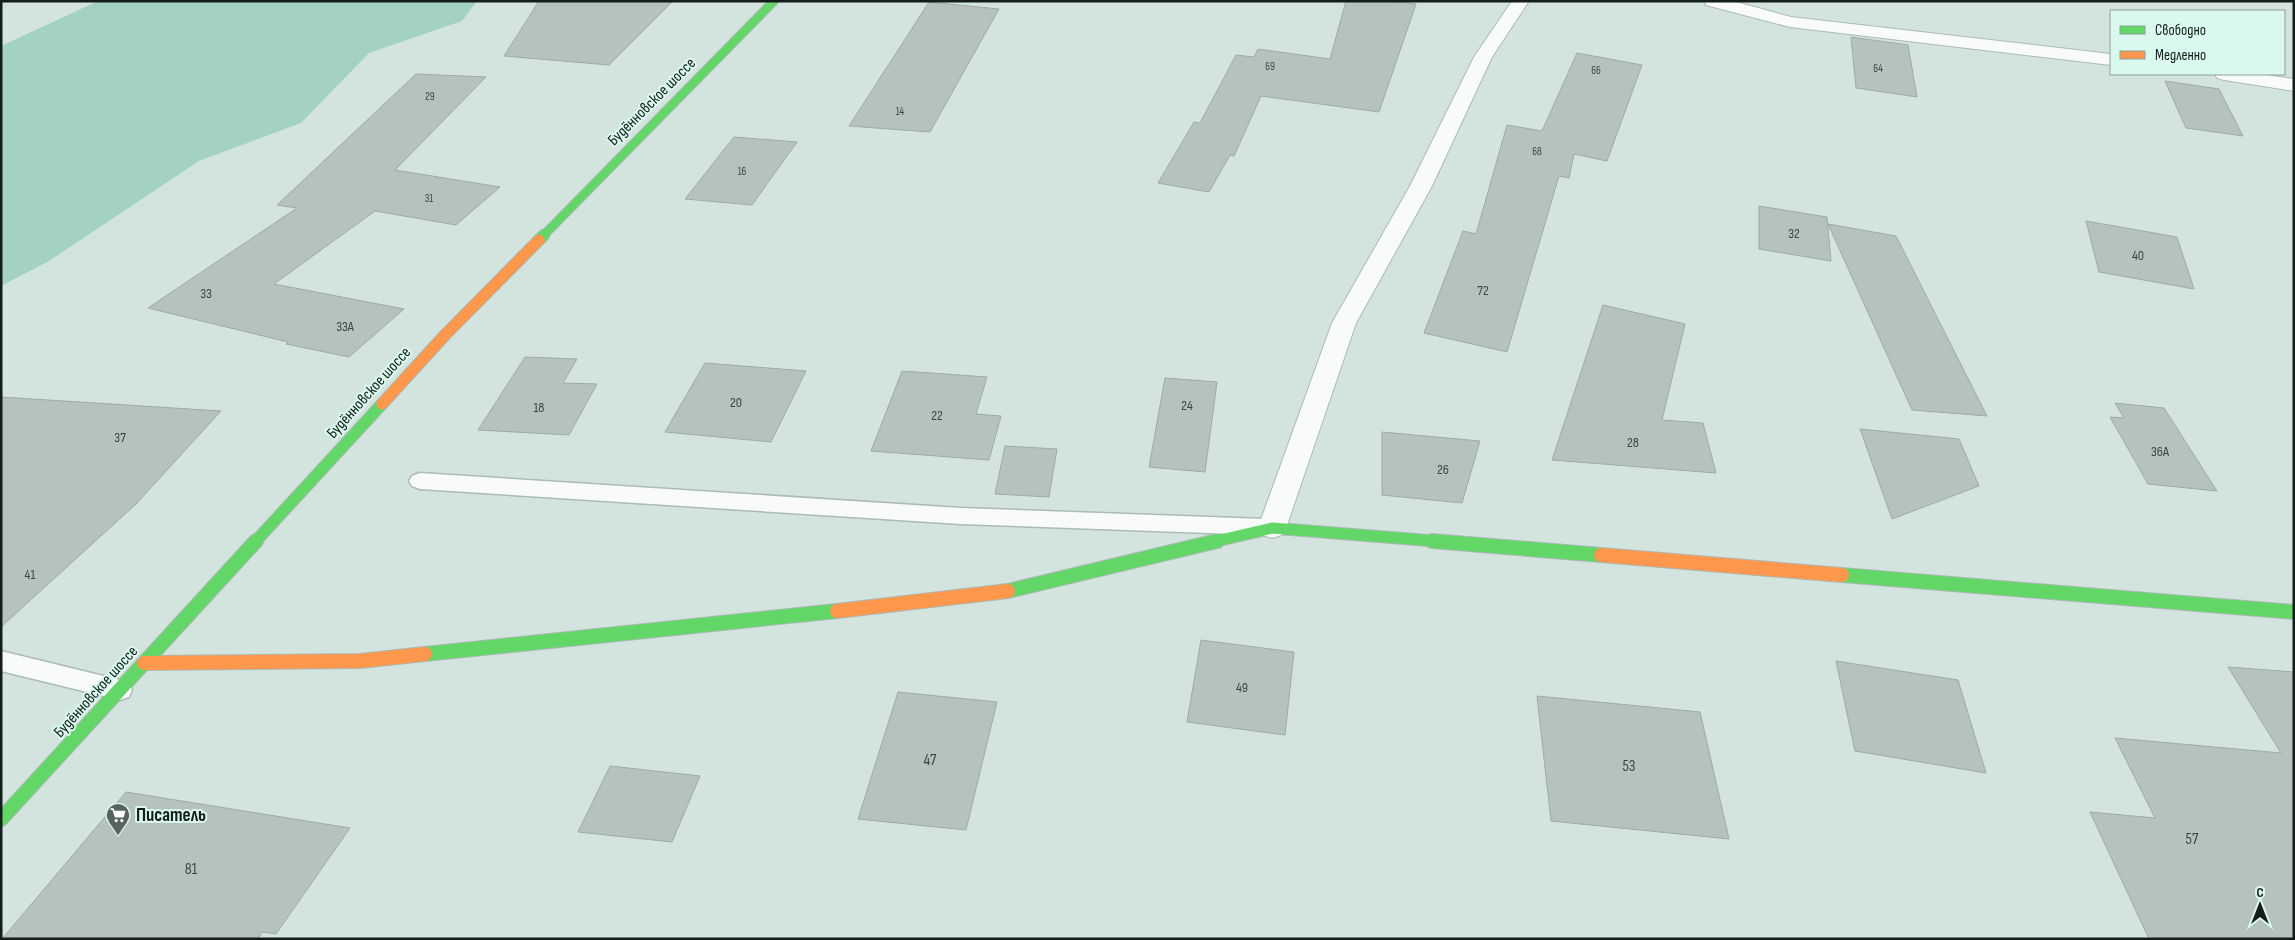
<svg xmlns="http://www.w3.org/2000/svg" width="2295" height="940" viewBox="0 0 2295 940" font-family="'Sofia Sans Condensed',sans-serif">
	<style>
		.water { fill: #a3d2c4 }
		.building { fill: #b5c2be; stroke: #9daaa6 }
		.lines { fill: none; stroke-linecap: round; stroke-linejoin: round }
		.lane-casing { stroke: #acbab5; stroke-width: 3 }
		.street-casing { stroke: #acbab5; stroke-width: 2 }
		.fast-far2-casing { stroke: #acbab5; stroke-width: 10 }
		.fast-far1-casing { stroke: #acbab5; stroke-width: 13 }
		.fast-casing { stroke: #acbab5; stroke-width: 16 }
		.slow-far1-casing { stroke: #acbab5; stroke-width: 13 }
		.slow-casing { stroke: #acbab5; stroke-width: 16 }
		.lane { fill: #f8fbfa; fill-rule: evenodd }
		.street { fill: #f8fbfa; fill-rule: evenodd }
		.fast-far2 { stroke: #63d668; stroke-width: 8 }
		.fast-far1 { stroke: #63d668; stroke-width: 11 }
		.fast { stroke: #63d668; stroke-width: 14 }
		.slow-far1 { stroke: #ff974d; stroke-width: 11 }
		.slow { stroke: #ff974d; stroke-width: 14 }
		.labels { text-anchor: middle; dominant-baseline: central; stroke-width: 4; stroke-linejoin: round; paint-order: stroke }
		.far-number-label { font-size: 11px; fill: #3c4743 }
		.number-label { font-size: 14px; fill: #3c4743 }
		.street-label { font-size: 16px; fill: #131e1a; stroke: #daf8ee }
		.near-number-label { font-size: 16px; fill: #3c4743 }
		.near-poi-label { font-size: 19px; font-weight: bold; fill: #131e1a; stroke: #daf8ee; text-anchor: start }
	</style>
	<rect width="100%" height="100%" fill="#d3e4de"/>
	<!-- water -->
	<path class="water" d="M98,1H477L462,21L369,53L301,123L199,161L49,261L1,286V46Z"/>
	<!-- building -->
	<path class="building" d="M539,1H673L609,65L504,56Z
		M1346,1H1388L1416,4L1379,112L1261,96L1234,156L1230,155L1209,192L1158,183L1194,122L1200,123L1236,55L1254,57L1258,49L1330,59Z
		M929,2L999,9L930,132L849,126Z
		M1851,37L1908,45L1917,97L1856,88Z
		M1577,53L1642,65L1607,161L1574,154L1569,178L1559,176L1507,352L1424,333L1463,231L1476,234L1507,125L1542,131Z
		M416,74L486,77L395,170L500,187L456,225L375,211L274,284L404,309L349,357L286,344L288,342L148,308L297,208L277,205Z
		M2165,81L2219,89L2243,136L2186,128Z
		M734,137L797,142L752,205L685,199Z
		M1759,206L1827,217L1831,261L1759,249Z
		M2086,221L2177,237L2194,289L2099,272Z
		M1828,224L1896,236L1987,416L1912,410Z
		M1603,305L1685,324L1662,420L1703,423L1716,473L1552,460Z
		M525,357L577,359L563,383L597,384L569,435L478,430Z
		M705,363L806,371L771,442L665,432Z
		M902,371L987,377L976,414L1001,416L989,460L871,451Z
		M1165,378L1217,382L1205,472L1149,467Z
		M1,397L221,411L136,504L1,627Z
		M2115,403L2164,408L2217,491L2148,484L2110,417L2124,418Z
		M1860,429L1959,439L1979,486L1892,519Z
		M1382,432L1480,441L1462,503L1382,495Z
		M1005,446L1057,449L1049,497L995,494Z
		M1201,640L1294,652L1285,735L1187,722Z
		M1836,661L1958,680L1986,773L1855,751Z
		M2228,667L2294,672V939H2149L2090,812L2155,818L2115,738L2281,753Z
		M898,692L997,702L966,830L858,819Z
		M1537,696L1700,712L1729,839L1551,821Z
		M610,766L700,776L672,842L578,832Z
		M126,792L350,828L276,934L262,932L258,939H2Z"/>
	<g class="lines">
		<!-- lane casing -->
		<g class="lane-casing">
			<path id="lane" d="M420,473L961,508L1264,519L1272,521L1275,527L1272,533L1264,535L961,524L420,489L412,486L409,481L412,476Z
				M1,651L120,680L129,683L132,690L129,697L120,700L1,671Z"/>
		</g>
		<!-- street casing -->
		<g class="street-casing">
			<path id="street" d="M1512,1H1529L1492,57L1432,186L1356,323L1286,528L1282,535L1272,538L1262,535L1258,528L1332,323L1410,186L1474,57Z
				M1704,1H1733L1791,17L2111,54V65L1790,27L1706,5Z
				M2215,74H2259L2294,79V91L2224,80L2217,78Z"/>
		</g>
		<!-- fast-far2 casing -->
		<g class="fast-far2-casing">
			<path id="fast-far2" d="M543,236L774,1"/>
		</g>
		<!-- fast-far1 casing -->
		<g class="fast-far1-casing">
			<path id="fast-far1" d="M539,240L544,235
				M255,542L382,404
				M1212,542L1272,528L1447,542"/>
		</g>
		<!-- fast casing -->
		<g class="fast-casing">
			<path id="fast" d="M1432,541L1601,555
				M1842,575L2294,612
				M1008,591L1217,541
				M425,654L837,611
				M1,819L256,541"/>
		</g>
		<!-- slow-far1 casing -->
		<g class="slow-far1-casing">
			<path id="slow-far1" d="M382,404L445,335L539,240"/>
		</g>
		<!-- slow casing -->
		<g class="slow-casing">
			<path id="slow" d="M1601,555L1842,575
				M837,611L1008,591
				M144,663L360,661L425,654"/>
		</g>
		<!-- lane -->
		<use href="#lane" class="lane"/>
		<!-- street -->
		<use href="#street" class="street"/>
		<!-- fast-far2 -->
		<use href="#fast-far2" class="fast-far2"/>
		<!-- fast-far1 -->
		<use href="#fast-far1" class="fast-far1"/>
		<!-- fast -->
		<use href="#fast" class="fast"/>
		<!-- slow-far1 -->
		<use href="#slow-far1" class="slow-far1"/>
		<!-- slow -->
		<use href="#slow" class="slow"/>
	</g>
	<!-- icons -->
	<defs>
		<g id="supermarket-pin" transform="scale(1.25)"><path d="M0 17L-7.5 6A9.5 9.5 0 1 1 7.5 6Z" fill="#56635f" stroke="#daf8ee"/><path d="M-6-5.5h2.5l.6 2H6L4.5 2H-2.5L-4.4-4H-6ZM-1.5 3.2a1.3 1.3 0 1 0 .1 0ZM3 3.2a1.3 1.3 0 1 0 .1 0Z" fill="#fff"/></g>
	</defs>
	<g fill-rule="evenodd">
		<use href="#supermarket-pin" x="118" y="815"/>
	</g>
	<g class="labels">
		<!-- far-number labels -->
		<g class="far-number-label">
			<text x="1270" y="66">69</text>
			<text x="1878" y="68">64</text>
			<text x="1596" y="70">66</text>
			<text x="430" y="96">29</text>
			<text x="900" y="111">14</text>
			<text x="1537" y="151">68</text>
			<text x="742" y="171">16</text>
			<text x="429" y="198">31</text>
		</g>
		<!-- number labels -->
		<g class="number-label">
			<text x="1794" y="233">32</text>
			<text x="2138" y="255">40</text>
			<text x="1483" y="290">72</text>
			<text x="206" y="293">33</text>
			<text x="345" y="326">33А</text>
			<text x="736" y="402">20</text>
			<text x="1187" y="405">24</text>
			<text x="539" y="407">18</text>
			<text x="937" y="415">22</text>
			<text x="120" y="437">37</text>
			<text x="1633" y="442">28</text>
			<text x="2160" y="451">36А</text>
			<text x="1443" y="469">26</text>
			<text x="30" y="574">41</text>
			<text x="1242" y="687">49</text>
		</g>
		<!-- street labels -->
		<g class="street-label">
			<text transform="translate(652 102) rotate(-45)">Будённовское шоссе</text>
			<text transform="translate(369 393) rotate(-48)">Будённовское шоссе</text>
			<text transform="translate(96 692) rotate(-48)">Будённовское шоссе</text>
		</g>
		<!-- near-number labels -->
		<g class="near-number-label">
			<text x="930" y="760">47</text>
			<text x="1629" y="766">53</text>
			<text x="2192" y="839">57</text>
			<text x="191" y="869">81</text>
		</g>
		<!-- near-poi labels -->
		<g class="near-poi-label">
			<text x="136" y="815">Писатель</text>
		</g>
	</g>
	<!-- border -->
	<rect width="2295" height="940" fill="none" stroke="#131e1a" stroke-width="5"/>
	<!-- legend -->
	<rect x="2110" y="10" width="175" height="65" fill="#daf8ee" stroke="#8aa199"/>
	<rect x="2120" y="26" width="25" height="8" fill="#63d668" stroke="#8aa199"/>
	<text x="2155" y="35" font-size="15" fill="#131e1a">Свободно</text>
	<rect x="2120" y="51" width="25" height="8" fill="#ff974d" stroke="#8aa199"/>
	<text x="2155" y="60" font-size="15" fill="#131e1a">Медленно</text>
	<!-- north arrow -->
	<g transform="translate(2260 905)" stroke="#daf8ee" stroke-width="4" paint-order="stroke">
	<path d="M0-4L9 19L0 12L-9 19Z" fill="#131e1a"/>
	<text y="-8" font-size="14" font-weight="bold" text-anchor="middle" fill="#131e1a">С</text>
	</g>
</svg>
